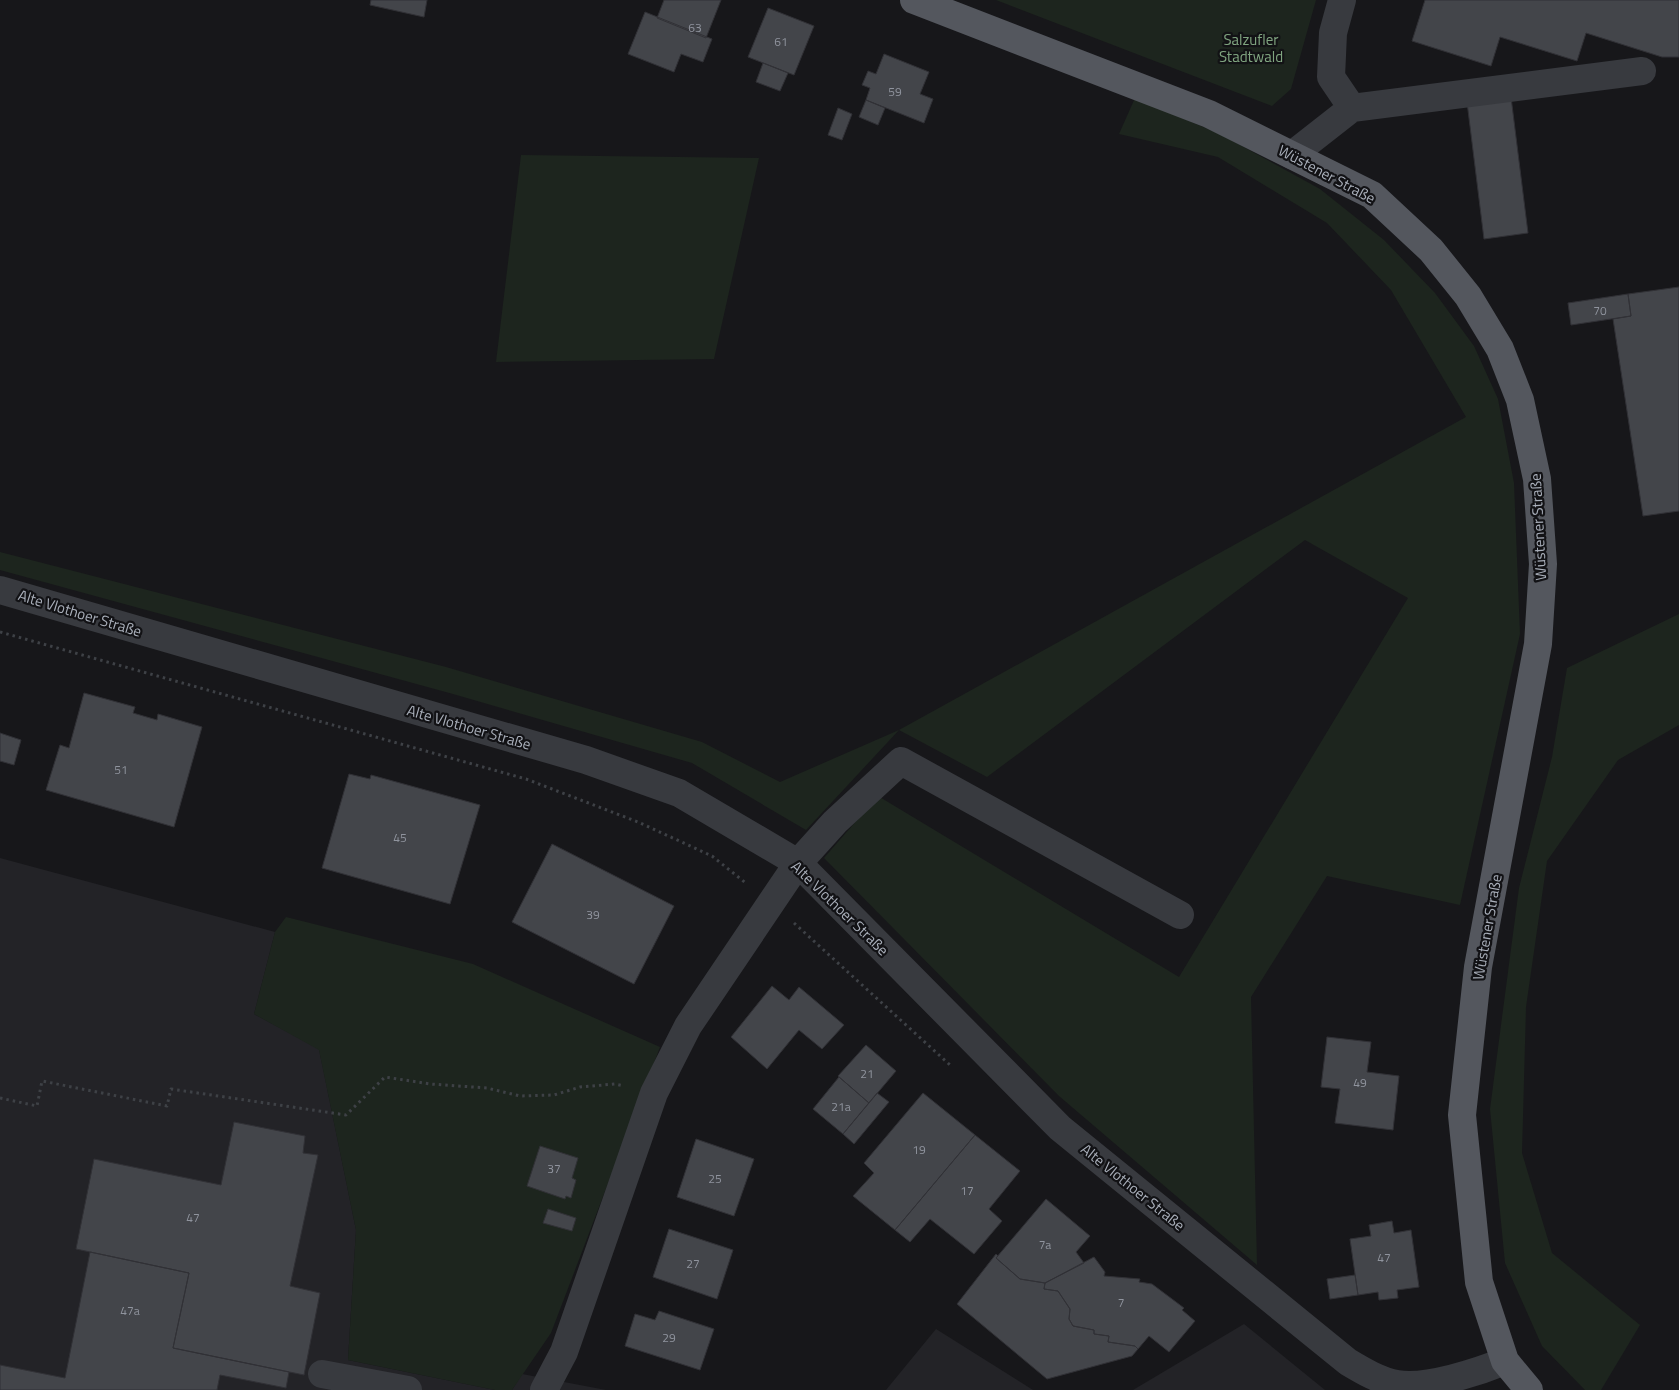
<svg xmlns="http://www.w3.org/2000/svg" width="1679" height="1390" viewBox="0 0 1679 1390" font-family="'Titillium Web',sans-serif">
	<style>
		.built { fill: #232327 }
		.green { fill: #1d251e }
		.building { fill: #43454a; stroke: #313136 }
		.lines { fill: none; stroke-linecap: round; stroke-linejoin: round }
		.path { stroke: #3e4146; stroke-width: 3; stroke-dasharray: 2.5 4; stroke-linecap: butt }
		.minor { stroke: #383a3f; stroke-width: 28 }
		.major { stroke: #54575e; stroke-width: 28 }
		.labels { text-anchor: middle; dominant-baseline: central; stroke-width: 4.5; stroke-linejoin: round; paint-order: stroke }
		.number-label { font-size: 12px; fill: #90949e }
		.park-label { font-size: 15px; fill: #80a580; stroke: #121215 }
		.street-label { font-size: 15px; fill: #a9afba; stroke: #121215 }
	</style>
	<rect width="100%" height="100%" fill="#17171a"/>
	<!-- built -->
	<path class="built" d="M0,858L275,932L254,1014L319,1049L356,1230L348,1360L495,1390H0Z
		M1244,1324L1325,1390H1133Z
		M936,1329L1033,1390H886Z
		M522,1374L606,1390H512Z"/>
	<!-- green -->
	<path class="green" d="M996,0H1316L1291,89L1272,106Z
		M1135,98L1220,134L1320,189L1384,240L1435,293L1474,346L1498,399L1514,483L1520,634L1460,905L1327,876L1251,997L1257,1265L1059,1096L824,858L878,796L1179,977L1408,598L1305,540L987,777L899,730L806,830L692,763L453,694L0,570V552L446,667L702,742L780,782L899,730L1466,417L1391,290L1327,223L1218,157L1119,134Z
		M521,155L759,158L714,359L496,362Z
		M1679,614V725L1618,760L1547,861L1526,1007L1522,1153L1552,1253L1640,1325L1601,1390H1585L1542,1346L1505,1263L1490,1109L1519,888L1552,757L1567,668Z
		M286,917L473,964L660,1047L551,1333L512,1390H495L348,1360L356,1230L319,1050L254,1014L275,932Z"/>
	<!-- building -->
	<path class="building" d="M371,0H427L424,17L370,5Z
		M664,0H721L706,38L657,18Z
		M1425,0H1679V57H1662L1586,33L1577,61L1500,37L1491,66L1412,41Z
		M768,8L814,26L794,75L748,57Z
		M645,12L712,39L703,62L681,54L674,72L628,54Z
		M884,54L929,72L920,94L933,99L924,123L866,100L870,88L862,85L868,71L876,74Z
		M763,63L788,73L780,91L756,82Z
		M1511,97L1528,233L1484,239L1467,102Z
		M866,100L885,108L878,125L859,117Z
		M838,108L852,114L842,140L828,135Z
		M1679,287V511L1643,516L1613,319L1631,316L1628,294Z
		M1628,294L1631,316L1571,325L1568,303Z
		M84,693L135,707L133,713L157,720L158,714L202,727L174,827L46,790L60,745L69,748Z
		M0,733L21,740L14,765L0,761Z
		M349,774L370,779L371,775L480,805L450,904L322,868Z
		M552,844L674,906L634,984L512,922Z
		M772,986L789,1000L799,987L844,1025L822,1049L799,1030L767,1069L731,1037Z
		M1327,1037L1371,1042L1367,1072L1399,1076L1393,1130L1335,1123L1340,1089L1321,1087Z
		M866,1045L896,1071L869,1103L838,1076Z
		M839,1077L869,1103L843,1134L813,1109Z
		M877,1093L889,1102L854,1144L843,1134Z
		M923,1093L975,1135L895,1230L853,1196L874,1173L864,1163Z
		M234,1122L305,1136L303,1153L318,1155L290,1286L320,1293L304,1375L173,1348L189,1273L76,1249L94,1159L221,1185Z
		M975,1135L1020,1171L989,1209L1002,1221L974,1254L930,1219L910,1242L895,1230Z
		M696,1139L754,1159L734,1216L677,1197Z
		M540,1146L578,1158L572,1178L576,1180L571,1198L566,1196L565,1199L527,1186Z
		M1046,1199L1090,1236L1076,1252L1084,1263L1045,1283L1020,1279L996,1258Z
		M548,1209L576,1218L572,1231L543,1223Z
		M1392,1221L1394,1233L1411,1230L1419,1287L1397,1290L1398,1298L1379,1300L1378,1292L1358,1295L1350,1239L1371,1236L1369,1225Z
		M669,1229L733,1250L717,1299L653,1277Z
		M90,1252L189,1273L173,1348L289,1372L286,1388L220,1375L217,1390H0V1365L65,1378Z
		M996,1254L998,1256L996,1258L1020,1279L1045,1283L1044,1289L1058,1291L1070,1309L1069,1319L1073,1326L1094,1330V1334L1109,1336L1108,1342L1135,1346L1138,1349L1132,1356L1047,1379L957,1304Z
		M1094,1257L1105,1272L1104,1276L1140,1279L1139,1282L1152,1284L1184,1308L1182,1310L1195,1321L1169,1352L1149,1336L1138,1349L1135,1346L1108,1342L1109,1336L1094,1334V1330L1073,1326L1069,1319L1070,1309L1058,1291L1044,1289L1045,1283Z
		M1355,1275L1358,1295L1330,1299L1327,1279Z
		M659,1311L714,1329L700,1370L625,1346L635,1314L655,1320Z"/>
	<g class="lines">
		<!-- path -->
		<path class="path" d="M0,632L526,779L638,822L712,856L747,884
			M794,923L950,1065
			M0,1098L37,1106L42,1081L167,1106L171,1089L346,1115L385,1077L430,1084L487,1088L520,1096L554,1095L580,1087L615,1084L624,1086"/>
		<!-- minor -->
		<path class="minor" d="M1342,0L1333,33L1331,77L1352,108
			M1292,155L1352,108L1642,71
			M0,590L586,760L679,793L798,863L1060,1128L1348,1362C1363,1371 1380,1381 1397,1384C1426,1389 1478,1372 1505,1361
			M322,1374L408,1390
			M544,1390L564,1352L654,1093L688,1026L798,863L835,822L901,761L1180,915"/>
		<!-- major -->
		<path class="major" d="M914,0L1209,114L1372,195L1431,250L1468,296L1500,349L1520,400L1537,479L1543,564L1538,644L1478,967L1462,1115L1479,1282L1505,1361L1529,1390"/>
	</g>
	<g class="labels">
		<!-- number labels -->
		<g class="number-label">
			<text x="695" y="27">63</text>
			<text x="781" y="41">61</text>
			<text x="895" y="91">59</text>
			<text x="1600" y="310">70</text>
			<text x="121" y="769">51</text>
			<text x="400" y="837">45</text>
			<text x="593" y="914">39</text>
			<text x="867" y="1073">21</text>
			<text x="1360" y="1082">49</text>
			<text x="841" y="1106">21a</text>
			<text x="919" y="1149">19</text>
			<text x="554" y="1168">37</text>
			<text x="715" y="1178">25</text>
			<text x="967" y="1190">17</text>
			<text x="193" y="1217">47</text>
			<text x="1045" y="1244">7a</text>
			<text x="1384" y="1257">47</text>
			<text x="693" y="1263">27</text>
			<text x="1121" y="1302">7</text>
			<text x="130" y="1310">47a</text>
			<text x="669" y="1337">29</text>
		</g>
		<!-- park labels -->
		<g class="park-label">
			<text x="1251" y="39">Salzufler<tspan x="1251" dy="17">Stadtwald</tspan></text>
		</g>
		<!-- street labels -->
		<g class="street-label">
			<text transform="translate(1327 174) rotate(28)">Wüstener Straße</text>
			<text transform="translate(1538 527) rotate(-93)">Wüstener Straße</text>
			<text transform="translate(80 613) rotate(17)">Alte Vlothoer Straße</text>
			<text transform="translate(469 727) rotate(16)">Alte Vlothoer Straße</text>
			<text transform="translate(840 908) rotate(44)">Alte Vlothoer Straße</text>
			<text transform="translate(1487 927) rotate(-80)">Wüstener Straße</text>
			<text transform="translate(1133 1187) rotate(39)">Alte Vlothoer Straße</text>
		</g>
	</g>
</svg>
